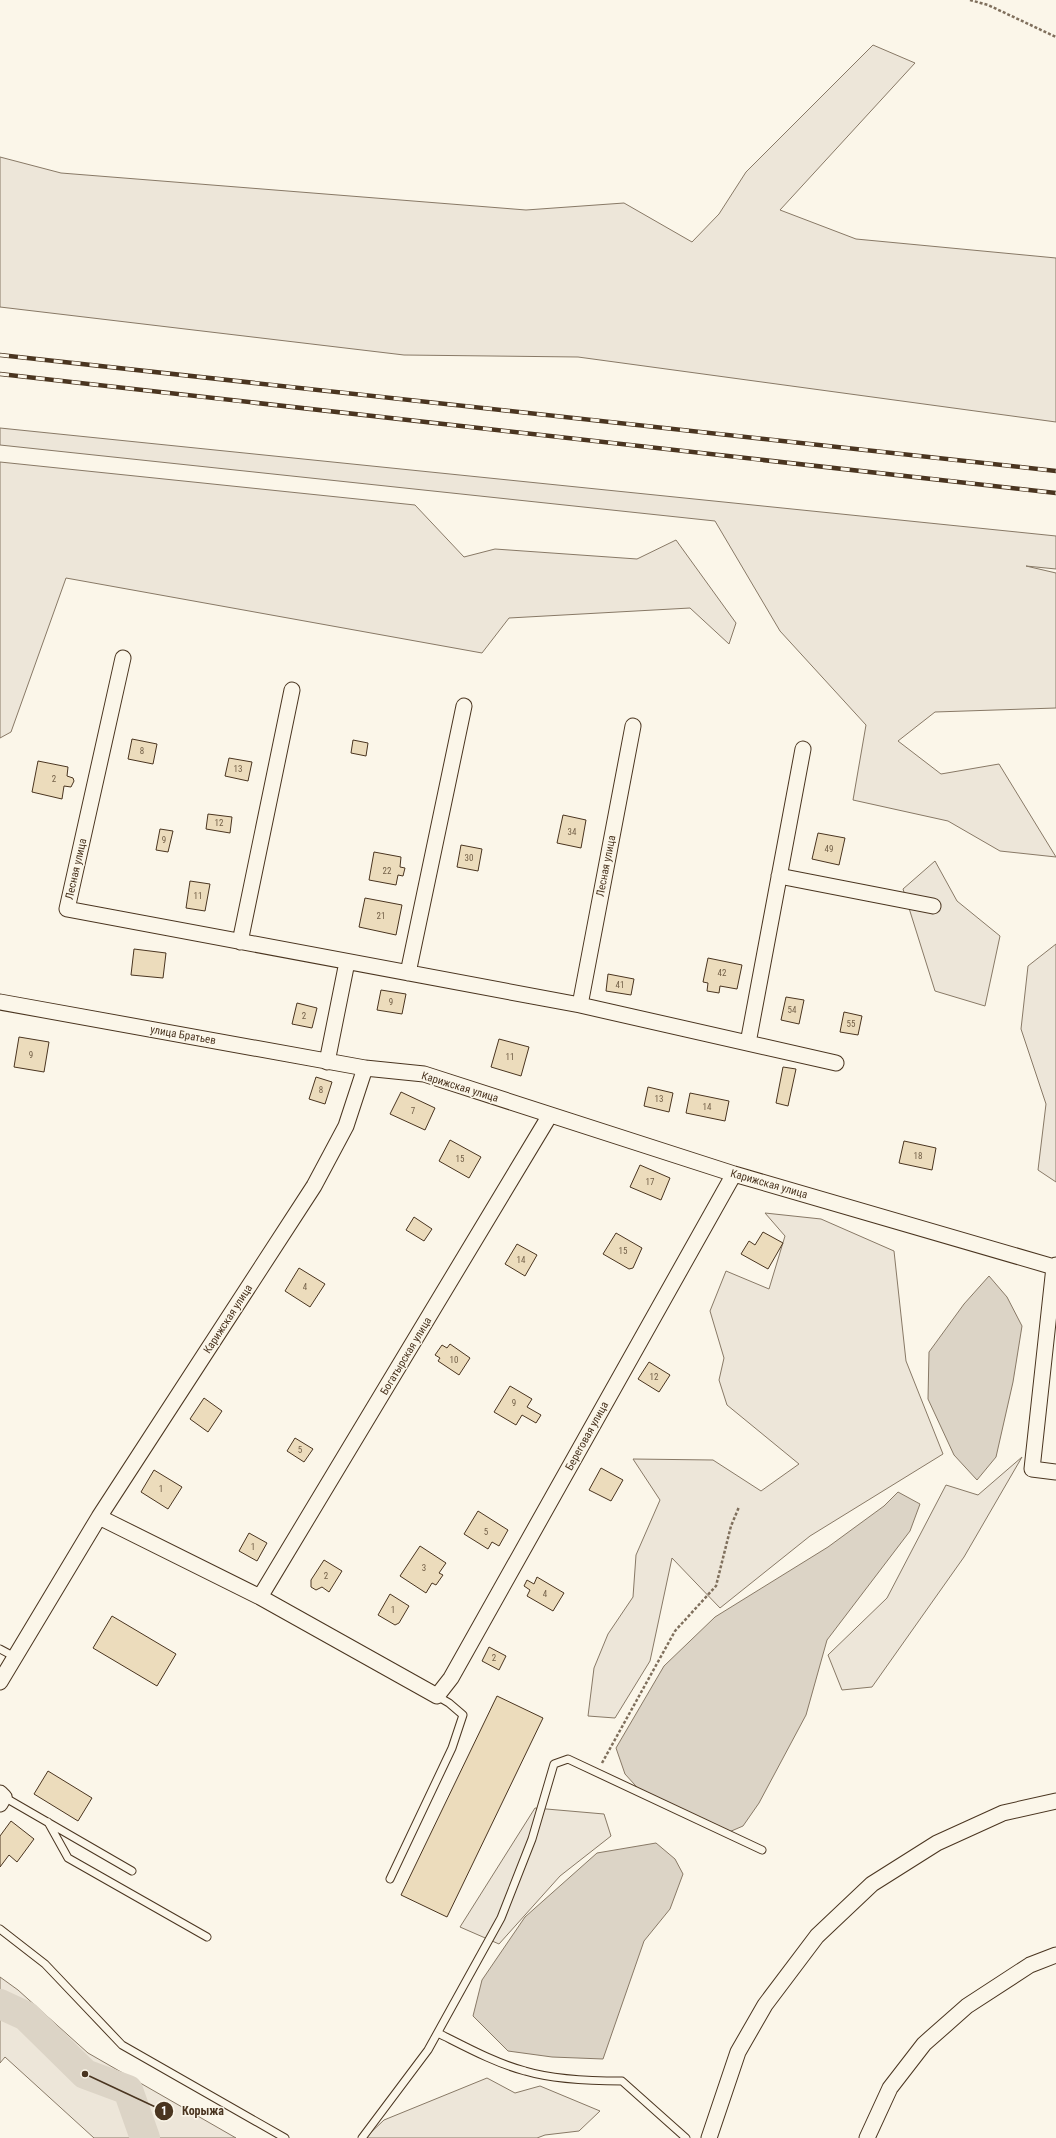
<svg xmlns="http://www.w3.org/2000/svg" width="1056" height="2138" viewBox="0 0 1056 2138" font-family="'Roboto Condensed',sans-serif">
	<style>
		.green { fill: #ede6d9; stroke: #887966 }
		.water { fill: #dcd4c6; stroke: #887966 }
		.lines { fill: none; stroke-linecap: round; stroke-linejoin: round }
		.river { stroke: #dcd4c6; stroke-width: 30 }
		.building { fill: #ecdcbc; stroke: #4a3520 }
		.lane-casing { stroke: #4a3520; stroke-width: 9 }
		.street-casing { stroke: #4a3520; stroke-width: 17 }
		.path { stroke: #7f6f5c; stroke-width: 2.5; stroke-dasharray: 3 2; stroke-linecap: butt }
		.lane { stroke: #fbf6e9; stroke-width: 7 }
		.street { stroke: #fbf6e9; stroke-width: 15 }
		.rail-casing { stroke: #4a3520; stroke-width: 4.5 }
		.rail { stroke: #fbf6e9; stroke-width: 3; stroke-dasharray: 9; stroke-linecap: butt }
		.labels { text-anchor: middle; dominant-baseline: central; stroke-width: 3; stroke-linejoin: round; paint-order: stroke }
		.number-label { font-size: 9px; fill: #725f47 }
		.street-label { font-size: 11px; fill: #4a3520; stroke: #fbf6e9 }
		.leader { fill: none; stroke: #4a3520; stroke-width: 1.5 }
		.callout-dot { fill: #4a3520; stroke: #fbf6e9; stroke-width: 1.5 }
		.mark-label { font-size: 12px; text-anchor: middle; font-weight: bold; fill: #fff }
		.callout-label { font-size: 12px; text-anchor: middle; font-weight: bold; fill: #4a3520; stroke: #fbf6e9; stroke-width: 3; stroke-linejoin: round; paint-order: stroke }
	</style>
	<rect width="100%" height="100%" fill="#fbf6e9"/>
	<!-- green -->
	<path class="green" d="M873,45L915,63L780,210L856,239L1056,258V422L578,357L404,355L0,307V157L61,173L526,210L624,203L692,242L719,214L746,172Z
		M0,428L1056,536V569L1026,566L1056,573V708L935,712L898,741L941,774L999,764L1056,857L1000,851L948,821L853,800L866,725L780,631L715,521L0,445Z
		M0,462L415,505L464,557L495,549L637,559L676,540L736,623L729,644L690,608L509,618L482,653L66,578L11,732L0,738Z
		M935,861L957,901L1000,936L985,1006L935,991L903,889Z
		M1056,944V1182L1038,1170L1046,1104L1021,1029L1028,966Z
		M765,1213L821,1219L894,1251L906,1361L943,1454L810,1536L720,1608L672,1558L650,1661L615,1718L588,1716L594,1668L608,1634L633,1597L636,1555L660,1500L633,1459L713,1460L761,1491L799,1464L727,1405L719,1380L724,1358L710,1311L726,1271L769,1289L785,1236Z
		M1022,1457L964,1557L872,1687L842,1690L828,1655L887,1598L946,1485L978,1495Z
		M535,1808L604,1814L611,1836L560,1876L499,1944L460,1927Z
		M0,1977L18,1990L88,2053L236,2138H94L5,2057L0,2063Z
		M487,2078L515,2093L540,2086L600,2111L579,2131L545,2135L537,2138H365L384,2120Z"/>
	<!-- water -->
	<path class="water" d="M989,1276L1007,1297L1022,1326L1013,1382L996,1457L977,1480L954,1455L928,1399L929,1352L964,1304Z
		M898,1492L920,1504L910,1531L827,1640L806,1715L759,1803L743,1826L729,1832L644,1795L625,1774L616,1748L664,1666L715,1617L828,1547L884,1506Z
		M656,1843L675,1859L683,1874L670,1909L644,1941L603,2059L552,2057L508,2051L473,2016L482,1980L525,1917L597,1853Z"/>
	<g class="lines">
		<!-- river -->
		<path class="river" d="M0,2004L26,2016L85,2074L128,2090L145,2138"/>
	</g>
	<!-- building -->
	<path class="building" d="M132,739L157,744L153,764L128,759Z
		M353,740L368,743L366,756L351,753Z
		M229,758L252,762L248,781L225,776Z
		M38,761L68,767L67,776L73,778L74,781L71,787L64,786L62,799L32,792Z
		M208,814L232,817L230,833L206,829Z
		M563,815L586,820L581,848L557,843Z
		M160,829L173,831L168,852L156,850Z
		M818,833L845,838L839,865L812,859Z
		M461,845L482,849L478,871L457,867Z
		M374,852L401,857L400,867L405,868L403,876L398,875L396,885L369,880Z
		M190,881L210,884L205,911L186,908Z
		M365,898L402,905L396,935L359,927Z
		M134,949L166,953L163,978L131,975Z
		M708,958L742,965L737,989L720,986L719,993L707,991L708,983L703,982Z
		M608,974L634,979L631,995L606,991Z
		M381,990L406,994L402,1014L377,1010Z
		M786,997L804,1000L799,1024L781,1020Z
		M297,1003L317,1008L312,1028L292,1024Z
		M844,1012L862,1016L858,1035L840,1032Z
		M19,1037L49,1042L44,1072L14,1067Z
		M499,1039L529,1047L521,1076L491,1067Z
		M783,1067L796,1069L788,1106L776,1103Z
		M316,1077L332,1082L325,1104L309,1099Z
		M648,1087L673,1093L669,1112L644,1106Z
		M401,1092L435,1108L425,1130L390,1114Z
		M690,1093L729,1101L725,1121L686,1113Z
		M450,1140L481,1157L469,1178L439,1161Z
		M904,1141L936,1148L932,1170L899,1163Z
		M640,1165L670,1178L661,1200L630,1187Z
		M414,1217L432,1229L424,1241L406,1230Z
		M763,1232L783,1243L768,1269L741,1254L749,1241L755,1245Z
		M616,1233L642,1248L633,1268L629,1269L603,1254Z
		M517,1244L537,1255L525,1276L505,1264Z
		M299,1268L325,1284L310,1307L285,1291Z
		M450,1344L470,1358L459,1375L438,1361L440,1358L435,1355L442,1345L447,1348Z
		M649,1362L670,1375L659,1392L638,1379Z
		M510,1386L532,1399L527,1407L541,1415L536,1423L522,1415L516,1425L494,1412Z
		M204,1398L222,1411L208,1432L190,1419Z
		M295,1438L313,1449L304,1462L287,1451Z
		M601,1468L623,1480L611,1501L589,1490Z
		M154,1470L182,1487L168,1509L141,1492Z
		M478,1511L508,1530L499,1546L492,1542L488,1549L464,1534Z
		M249,1533L267,1543L257,1561L239,1551Z
		M420,1546L446,1563L439,1573L443,1575L436,1585L432,1583L426,1593L400,1576Z
		M324,1560L342,1571L329,1592L322,1587L316,1590L311,1587V1580Z
		M537,1577L564,1593L553,1611L527,1596L530,1590L524,1586L527,1580L534,1584Z
		M390,1594L409,1606L399,1623L395,1625L378,1615Z
		M112,1616L176,1654L157,1686L93,1648Z
		M489,1647L506,1656L499,1670L482,1661Z
		M497,1696L543,1718L447,1917L401,1895Z
		M48,1771L92,1798L78,1821L34,1794Z
		M11,1821L34,1839L17,1862L9,1855L0,1867V1836Z"/>
	<g class="lines">
		<!-- lane casing -->
		<g class="lane-casing">
			<path id="lane" d="M0,1649L15,1657
				M4,1797L132,1871
				M48,1822L68,1858L207,1937
				M390,1879L452,1748L463,1715L449,1703L437,1696
				M0,1929L45,1964L122,2045L285,2138
				M438,2033C466,2047 495,2063 525,2071C555,2080 591,2081 622,2081L686,2138
				M362,2138L428,2050L501,1918L532,1839L554,1764L568,1759L762,1850"/>
		</g>
		<!-- street casing -->
		<g class="street-casing">
			<path id="street" d="M123,658L67,909L580,1005L836,1063
				M779,876L933,906
				M240,942L292,690
				M408,973L464,706
				M0,1002L365,1068
				M580,1005L633,726
				M748,1043L803,749
				M327,1062L347,962
				M1056,1265L1054,1267L1032,1469L1056,1472
				M99,1517L260,1597L437,1696L451,1678L734,1174
				M260,1597L550,1115
				M0,1682L99,1517L314,1186L346,1126L365,1068L424,1074L734,1174L1054,1267
				M0,1793L4,1797L0,1804
				M709,2138L738,2052L765,2005L817,1936L872,1884L937,1843L1003,1813L1056,1801
				M867,2138L890,2088L924,2044L967,2006L1030,1965L1056,1955"/>
		</g>
		<!-- path -->
		<path class="path" d="M970,0L988,5L1056,37
			M602,1763L675,1631L716,1586L731,1526L739,1507"/>
		<!-- lane -->
		<use href="#lane" class="lane"/>
		<!-- street -->
		<use href="#street" class="street"/>
		<!-- rail casing -->
		<g class="rail-casing">
			<path id="rail" d="M0,355L1056,471
				M0,374L1056,493"/>
		</g>
		<!-- rail -->
		<use href="#rail" class="rail"/>
	</g>
	<g class="labels">
		<!-- number labels -->
		<g class="number-label">
			<text x="142" y="751">8</text>
			<text x="238" y="769">13</text>
			<text x="54" y="779">2</text>
			<text x="219" y="823">12</text>
			<text x="572" y="832">34</text>
			<text x="164" y="840">9</text>
			<text x="829" y="849">49</text>
			<text x="469" y="858">30</text>
			<text x="387" y="871">22</text>
			<text x="198" y="896">11</text>
			<text x="381" y="916">21</text>
			<text x="722" y="973">42</text>
			<text x="620" y="985">41</text>
			<text x="391" y="1002">9</text>
			<text x="792" y="1010">54</text>
			<text x="304" y="1016">2</text>
			<text x="851" y="1024">55</text>
			<text x="31" y="1055">9</text>
			<text x="510" y="1057">11</text>
			<text x="321" y="1090">8</text>
			<text x="659" y="1099">13</text>
			<text x="707" y="1107">14</text>
			<text x="413" y="1111">7</text>
			<text x="918" y="1156">18</text>
			<text x="460" y="1159">15</text>
			<text x="650" y="1182">17</text>
			<text x="623" y="1251">15</text>
			<text x="521" y="1260">14</text>
			<text x="305" y="1287">4</text>
			<text x="454" y="1360">10</text>
			<text x="654" y="1377">12</text>
			<text x="514" y="1403">9</text>
			<text x="300" y="1450">5</text>
			<text x="161" y="1489">1</text>
			<text x="486" y="1532">5</text>
			<text x="253" y="1547">1</text>
			<text x="424" y="1568">3</text>
			<text x="326" y="1576">2</text>
			<text x="545" y="1594">4</text>
			<text x="393" y="1610">1</text>
			<text x="494" y="1658">2</text>
		</g>
		<!-- street labels -->
		<g class="street-label">
			<text transform="translate(606 866) rotate(-79)">Лесная улица</text>
			<text transform="translate(76 869) rotate(-77)">Лесная улица</text>
			<text transform="translate(183 1035) rotate(10)">улица Братьев</text>
			<text transform="translate(460 1087) rotate(17)">Карижская улица</text>
			<text transform="translate(769 1184) rotate(16)">Карижская улица</text>
			<text transform="translate(228 1319) rotate(-57)">Карижская улица</text>
			<text transform="translate(406 1356) rotate(-59)">Богатырская улица</text>
			<text transform="translate(587 1436) rotate(-61)">Береговая улица</text>
		</g>
	</g>
	<!-- callouts -->
	<path class="leader" d="M85 2074L164 2111"/>
	<g class="callout-dot">
		<circle cx="85" cy="2074" r="4"/>
		<circle cx="164" cy="2111" r="10"/>
	</g>
	<g class="mark-label">
		<text x="164" y="2115">1</text>
	</g>
	<g class="callout-label">
		<text x="203" y="2115">Корыжа</text>
	</g>
</svg>
